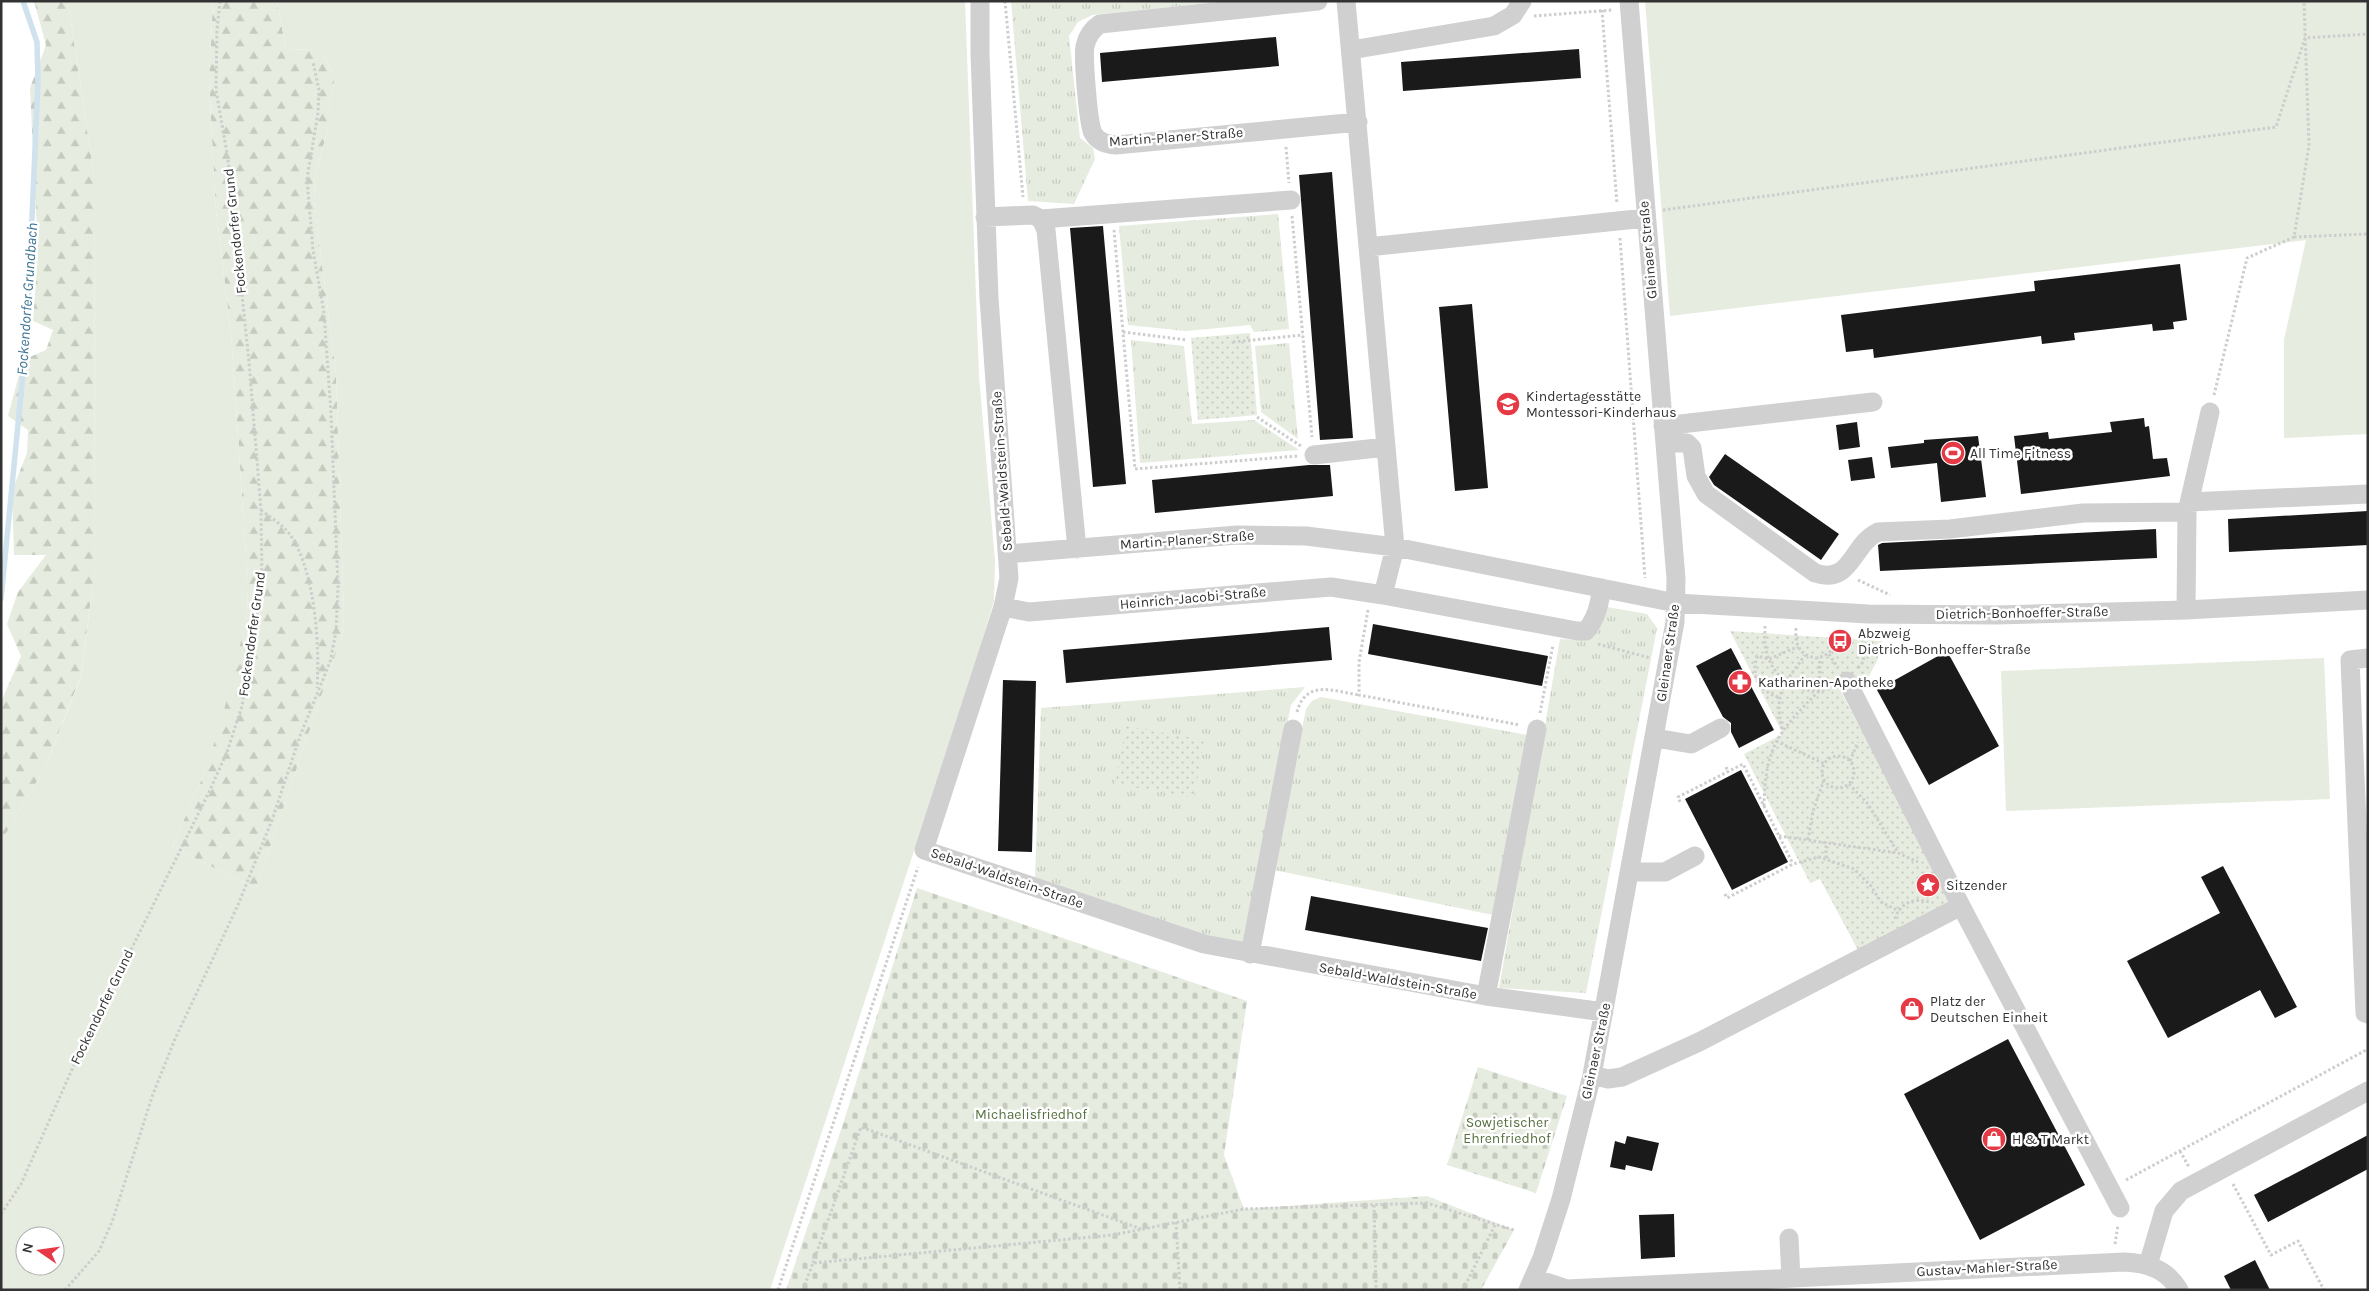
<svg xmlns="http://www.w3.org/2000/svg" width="2369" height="1291" viewBox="0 0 2369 1291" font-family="Karla,sans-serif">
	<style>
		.grass { fill: url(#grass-tufts) }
		.forest { fill: url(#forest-firs) }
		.cemetery { fill: url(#cemetery-stones) }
		.park { fill: url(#park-dots) }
		.garden { fill: #e6ecdf; fill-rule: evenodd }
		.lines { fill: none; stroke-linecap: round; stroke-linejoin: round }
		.stream { stroke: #cfe2ee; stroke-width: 5.5 }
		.building { fill: #1a1a1a }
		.path { stroke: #cdcdcd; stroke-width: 3; stroke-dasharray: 2.5 2.5; stroke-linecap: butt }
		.minor { stroke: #d0d0d0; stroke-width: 19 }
		.labels { text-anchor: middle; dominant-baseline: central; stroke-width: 5; stroke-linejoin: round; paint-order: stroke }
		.street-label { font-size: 14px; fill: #333; stroke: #fff }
		.poi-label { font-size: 14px; fill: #333; stroke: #fff; text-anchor: start }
		.park-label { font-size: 14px; fill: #56703f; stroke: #fff }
		.water-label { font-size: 15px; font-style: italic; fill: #3f7597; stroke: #fff }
	</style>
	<defs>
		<pattern id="grass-tufts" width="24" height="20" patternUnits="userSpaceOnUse" patternTransform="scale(1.25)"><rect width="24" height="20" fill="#e6ecdf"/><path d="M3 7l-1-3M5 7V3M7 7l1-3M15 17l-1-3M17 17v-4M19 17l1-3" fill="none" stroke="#c6cbc0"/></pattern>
		<pattern id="forest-firs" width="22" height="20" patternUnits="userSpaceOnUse" patternTransform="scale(1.25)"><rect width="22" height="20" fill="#e6ecdf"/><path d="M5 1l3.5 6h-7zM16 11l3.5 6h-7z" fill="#c6cbc0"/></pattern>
		<pattern id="cemetery-stones" width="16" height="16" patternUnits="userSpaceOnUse" patternTransform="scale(1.25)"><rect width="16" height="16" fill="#e6ecdf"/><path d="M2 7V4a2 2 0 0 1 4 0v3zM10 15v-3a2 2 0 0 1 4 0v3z" fill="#c6cbc0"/></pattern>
		<pattern id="park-dots" width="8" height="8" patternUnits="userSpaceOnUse" patternTransform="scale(1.25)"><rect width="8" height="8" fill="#e6ecdf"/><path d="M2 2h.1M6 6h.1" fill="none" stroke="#c6cbc0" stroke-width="1.8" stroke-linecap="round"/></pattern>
	</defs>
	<rect width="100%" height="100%" fill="#fff"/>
	<!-- grass -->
	<path class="grass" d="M1011,1H1228L1092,15L1078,22L1069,36L1080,138L1093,148L1095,159L1074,204L1028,201Z
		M1278,214L1289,329L1254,332L1250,325L1186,331L1128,325L1119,226Z
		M1131,340L1184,346L1192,424L1254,420L1299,450L1140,463Z
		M1289,343L1298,439L1261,412L1255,346Z
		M1607,607L1647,614L1657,628L1586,993L1499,988L1560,639L1577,640Z
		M1305,687L1291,705L1242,945L1197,935L1035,878L1041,708Z
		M1321,697L1527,735L1493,915L1274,870L1306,709L1312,701Z"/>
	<!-- forest -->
	<path class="forest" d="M34,1H68L94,175L95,567L81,676L45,768L1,842V702L21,656L7,624L18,592L46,555H14L12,491L27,453L28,430L8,416L23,360L46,350L53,330L33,321L38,254L30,88L46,45Z
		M213,1H277L286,49L321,50L335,78L328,109V129L315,176L314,201L336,373L344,616L342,635L256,889L172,847L207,767L248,612L246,558L232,345L215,201L209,76Z"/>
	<!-- cemetery -->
	<path class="cemetery" d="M917,888L1247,1001L1224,1155L1244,1209L1427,1196L1514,1230L1481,1290H786L843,1124Z
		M1478,1067L1567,1096L1536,1193L1447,1165Z"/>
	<!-- park -->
	<path class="park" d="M1250,333L1257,415L1198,420L1191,338Z
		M1730,631L1882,641L1877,661L1869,676L1841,692L1954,904L1860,954L1820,879L1810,883L1744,754L1783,734Z
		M1126,726L1204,740L1194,798L1115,784Z"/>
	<!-- garden -->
	<path class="garden" d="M68,1H213L209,76L215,201L232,345L246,558L248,612L226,703L207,767L172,847L256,889L342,635L344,616L336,373L314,201L315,176L328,129V109L335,78L321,50L286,49L277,1H965L979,376L995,561L994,601L973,671L770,1290H1V842L45,768L81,677L95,567L94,175ZM25,1236H55V1266H25Z
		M1645,1H2368V434L2284,438V340L2306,240L1670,316Z
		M2324,658L2330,799L2006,811L2001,671Z"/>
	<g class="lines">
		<!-- stream -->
		<path class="stream" d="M1,599L27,332L38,81L37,42L23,1"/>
	</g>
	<!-- building -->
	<path class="building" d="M1276,37L1279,66L1102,82L1100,53Z
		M1579,49L1581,78L1403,91L1401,62Z
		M1332,172L1353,438L1320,440L1299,175Z
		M1103,226L1126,484L1093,487L1070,228Z
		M2180,264L2187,320L2173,322L2174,329L2153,331L2152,324L2074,333L2075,340L2042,344L2041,336L1874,358L1873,349L1846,352L1841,315L2035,291L2034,281Z
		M1472,304L1488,488L1455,491L1439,307Z
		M2144,418L2145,427L2149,426L2153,459L2167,458L2170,476L2021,494L2014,436L2048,432L2049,439L2112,432L2110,422Z
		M1857,422L1860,447L1839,450L1836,425Z
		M1978,436L1986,497L1941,502L1937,463L1891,468L1888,447L1924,443V440Z
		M1725,454L1839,534L1821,560L1714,485L1709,477Z
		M1872,457L1875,478L1851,481L1848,460Z
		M1309,465H1330L1333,496L1155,513L1152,480Z
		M2368,511V545L2229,552L2228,519Z
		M2156,529L2157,558L1880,571L1878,545L1882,543Z
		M1373,624L1548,656L1542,686L1368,654Z
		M1329,627L1332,660L1066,683L1063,650Z
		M1731,648L1774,730L1739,748L1731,732V723L1723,717L1696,666Z
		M1947,651L1999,746L1929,785L1877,690Z
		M1003,680L1036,681L1032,852L998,851Z
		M1741,770L1788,862L1732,890L1685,799Z
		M2223,866L2297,1007L2275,1018L2260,990L2168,1038L2127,961L2220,913L2201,877Z
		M1311,896L1488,928L1481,961L1305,930Z
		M2008,1039L2085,1185L1980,1240L1904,1094Z
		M2368,1135V1169L2268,1222L2254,1195Z
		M1627,1136L1659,1143L1652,1171L1626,1165L1625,1170L1610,1167L1615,1141L1625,1144Z
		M1674,1214L1675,1257L1641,1259L1639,1215Z
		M2255,1260L2270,1290H2231L2224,1276Z"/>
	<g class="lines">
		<!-- path -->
		<path class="path" d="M1005,1L1023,197
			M1602,10L1617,204
			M1534,16L1612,10
			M1286,147L1289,183
			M1663,210L2276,127L2305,38L2368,34
			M1292,216L1312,437
			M1114,230L1135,469L1298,456
			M2294,237L2368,234
			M1620,238L1645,578
			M1123,332L1187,340
			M1233,342L1303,335
			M2214,395L2247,258L2294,237L2309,146L2304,1
			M1257,417L1301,446
			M261,510C270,517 281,524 288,532C315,566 320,646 317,688
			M1858,580L1890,595
			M1368,610L1359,662V695L1520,725
			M1765,626C1765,634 1764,643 1766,650C1772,680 1803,698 1832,688
			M1796,628C1795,645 1799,655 1816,658C1833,655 1837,644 1838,629
			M1598,644L1650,658
			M1829,654L1838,668
			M1858,668L1863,662L1868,632
			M1778,697C1758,690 1751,676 1757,656L1769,659L1797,647
			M1297,712C1306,679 1333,691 1359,695
			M1540,713L1553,645
			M1782,729C1773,692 1785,684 1805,655
			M1776,741L1825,764
			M1822 772a16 16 0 1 1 32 0a16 16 0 1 1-32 0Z
			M1850,761L1858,742
			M1726,767L1728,772
			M1849,784L1868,804L1898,853
			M1680,802L1678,797L1743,764L1793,864
			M1764,806C1765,747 1778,732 1819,691L1820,658
			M1779,836L1898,853L1918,862
			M1808,840L1813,811L1824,780
			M1826,858V842
			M1725,894L1727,898L1793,864L1819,857L1854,869L1871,886L1881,902L1899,911
			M1895,919C1899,904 1914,897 1929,902
			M2180,1151L2189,1167
			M2126,1180L2368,1049
			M2233,1184L2271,1255L2298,1241L2324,1290
			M1374,1205L1376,1290
			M1,1214L21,1184L74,1065L210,790L227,752L242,706L262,583L261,510L249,362L228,159L216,90L217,30L220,1
			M1176,1222L1180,1290
			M2115,1244L2118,1225
			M813,1263L861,1127L1141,1229
			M65,1290L99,1251L112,1222L153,1094L175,1039L238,905L272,820L300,736L330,662L336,632L338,587L331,414L324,313L313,250L307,179L318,113L319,90L313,62
			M778,1290L918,867
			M803,1290L813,1263L1113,1235L1244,1209L1427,1203L1514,1230
			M1463,1290L1495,1225"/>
		<!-- minor -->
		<path class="minor" d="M980,1V54L989,298L1009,578L1003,607L924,850L1204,944L1486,996L1604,1012
			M1318,1L1100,24C1091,30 1087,37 1085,46C1083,57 1088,123 1093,133C1098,142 1106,144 1116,145L1358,122
			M1351,50L1494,26L1513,15L1522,1
			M985,217L1033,215L1041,219L1046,230L1077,549
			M1041,219L1291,200
			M1368,247L1646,218
			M1663,426L1873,402
			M1665,443H1687L1692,448L1696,476L1706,494L1815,573C1852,585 1851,545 1878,532L1950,529L2083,513L2187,512
			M1314,455L1386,447
			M2189,502L2368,494
			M1008,554L1237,535L1306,536L1395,547L1676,603L1868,614L1996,615L2186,610L2368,600
			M1383,595L1577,631H1586C1597,617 1599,605 1602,588
			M1003,607L1029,612L1331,587L1383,595L1395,547L1346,1
			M2186,610L2187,512L2210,412
			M2368,658L2350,660L2365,1013L2368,1014
			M1847,681L1961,906L2120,1208
			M1655,738L1691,744L1721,728
			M1631,872H1665L1695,856
			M1250,954L1293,729
			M1486,996L1537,729
			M1592,1075L1608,1079L1622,1077L1699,1042L1961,906
			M1789,1238L1791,1278
			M2148,1265L2164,1211L2181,1191L2368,1091
			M1534,1278L1567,1289L2124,1262C2147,1263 2167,1269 2179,1290
			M1528,1290L1542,1258L1561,1199L1592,1075L1675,622L1676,579L1629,1"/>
	</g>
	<!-- icons -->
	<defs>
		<g id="school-disc" transform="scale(1.25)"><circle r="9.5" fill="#e63946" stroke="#fff"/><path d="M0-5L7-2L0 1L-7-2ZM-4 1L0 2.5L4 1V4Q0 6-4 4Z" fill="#fff"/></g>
		<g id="stadium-disc" transform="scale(1.25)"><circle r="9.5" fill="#e63946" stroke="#fff"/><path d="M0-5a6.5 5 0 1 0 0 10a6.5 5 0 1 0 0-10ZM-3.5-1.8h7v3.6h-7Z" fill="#fff"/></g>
		<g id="bus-disc" transform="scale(1.25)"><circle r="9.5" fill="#e63946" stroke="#fff"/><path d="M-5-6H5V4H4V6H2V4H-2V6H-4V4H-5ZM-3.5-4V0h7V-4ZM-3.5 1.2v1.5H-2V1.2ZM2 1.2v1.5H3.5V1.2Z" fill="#fff"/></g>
		<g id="pharmacy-disc" transform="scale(1.25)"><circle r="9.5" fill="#e63946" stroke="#fff"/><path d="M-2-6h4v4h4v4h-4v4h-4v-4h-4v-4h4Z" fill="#fff"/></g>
		<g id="sight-disc" transform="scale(1.25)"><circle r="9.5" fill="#e63946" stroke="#fff"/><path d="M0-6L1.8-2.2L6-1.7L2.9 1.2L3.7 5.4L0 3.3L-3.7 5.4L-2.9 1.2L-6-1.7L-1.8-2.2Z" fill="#fff"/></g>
		<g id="shop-disc" transform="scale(1.25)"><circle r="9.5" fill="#e63946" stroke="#fff"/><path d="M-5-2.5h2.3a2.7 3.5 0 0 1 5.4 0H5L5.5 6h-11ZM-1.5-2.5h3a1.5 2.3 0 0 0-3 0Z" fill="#fff"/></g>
	</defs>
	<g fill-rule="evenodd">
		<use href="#school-disc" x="1508" y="404"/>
		<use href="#stadium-disc" x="1953" y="453"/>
		<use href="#bus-disc" x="1840" y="641"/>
		<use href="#pharmacy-disc" x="1740" y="682"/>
		<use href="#sight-disc" x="1928" y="885"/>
		<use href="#shop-disc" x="1912" y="1009"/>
		<use href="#shop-disc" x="1994" y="1139"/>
	</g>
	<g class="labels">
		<!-- street labels -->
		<g class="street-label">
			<text transform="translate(1176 137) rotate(-4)">Martin-Planer-Straße</text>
			<text transform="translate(235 231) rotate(-96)">Fockendorfer Grund</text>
			<text transform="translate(1648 250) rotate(-95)">Gleinaer Straße</text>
			<text transform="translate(1002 471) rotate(-94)">Sebald-Waldstein-Straße</text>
			<text transform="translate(1187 540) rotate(-4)">Martin-Planer-Straße</text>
			<text transform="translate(1193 598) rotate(-5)">Heinrich-Jacobi-Straße</text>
			<text transform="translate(2022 613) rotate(-1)">Dietrich-Bonhoeffer-Straße</text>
			<text transform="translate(252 634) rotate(-82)">Fockendorfer Grund</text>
			<text transform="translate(1668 653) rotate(-82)">Gleinaer Straße</text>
			<text transform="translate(1007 878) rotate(19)">Sebald-Waldstein-Straße</text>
			<text transform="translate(1398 981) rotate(10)">Sebald-Waldstein-Straße</text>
			<text transform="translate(102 1007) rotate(-64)">Fockendorfer Grund</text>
			<text transform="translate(1596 1051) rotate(-78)">Gleinaer Straße</text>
			<text transform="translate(1987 1268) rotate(-3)">Gustav-Mahler-Straße</text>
		</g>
		<!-- poi labels -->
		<g class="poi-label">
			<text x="1526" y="396">Kindertagesstätte<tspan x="1526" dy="16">Montessori-Kinderhaus</tspan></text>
			<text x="1970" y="453">All Time Fitness</text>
			<text x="1858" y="633">Abzweig<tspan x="1858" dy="16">Dietrich-Bonhoeffer-Straße</tspan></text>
			<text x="1758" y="682">Katharinen-Apotheke</text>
			<text x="1946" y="885">Sitzender</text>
			<text x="1930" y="1001">Platz der<tspan x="1930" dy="16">Deutschen Einheit</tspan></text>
			<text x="2012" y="1139">H &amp; T Markt</text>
		</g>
		<!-- park labels -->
		<g class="park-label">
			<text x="1031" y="1114">Michaelisfriedhof</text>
			<text x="1507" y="1122">Sowjetischer<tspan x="1507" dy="16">Ehrenfriedhof</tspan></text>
		</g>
		<!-- water labels -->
		<g class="water-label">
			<text transform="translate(27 299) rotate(-86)">Fockendorfer Grundbach</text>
		</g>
	</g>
	<!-- border -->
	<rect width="2369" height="1291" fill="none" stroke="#333333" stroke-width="5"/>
	<!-- north arrow -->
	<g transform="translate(40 1251) rotate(283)"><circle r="24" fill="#ffffff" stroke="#adadad"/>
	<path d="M0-4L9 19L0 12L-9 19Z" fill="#e63946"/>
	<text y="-8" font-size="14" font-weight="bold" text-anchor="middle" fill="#333333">N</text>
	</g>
</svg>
